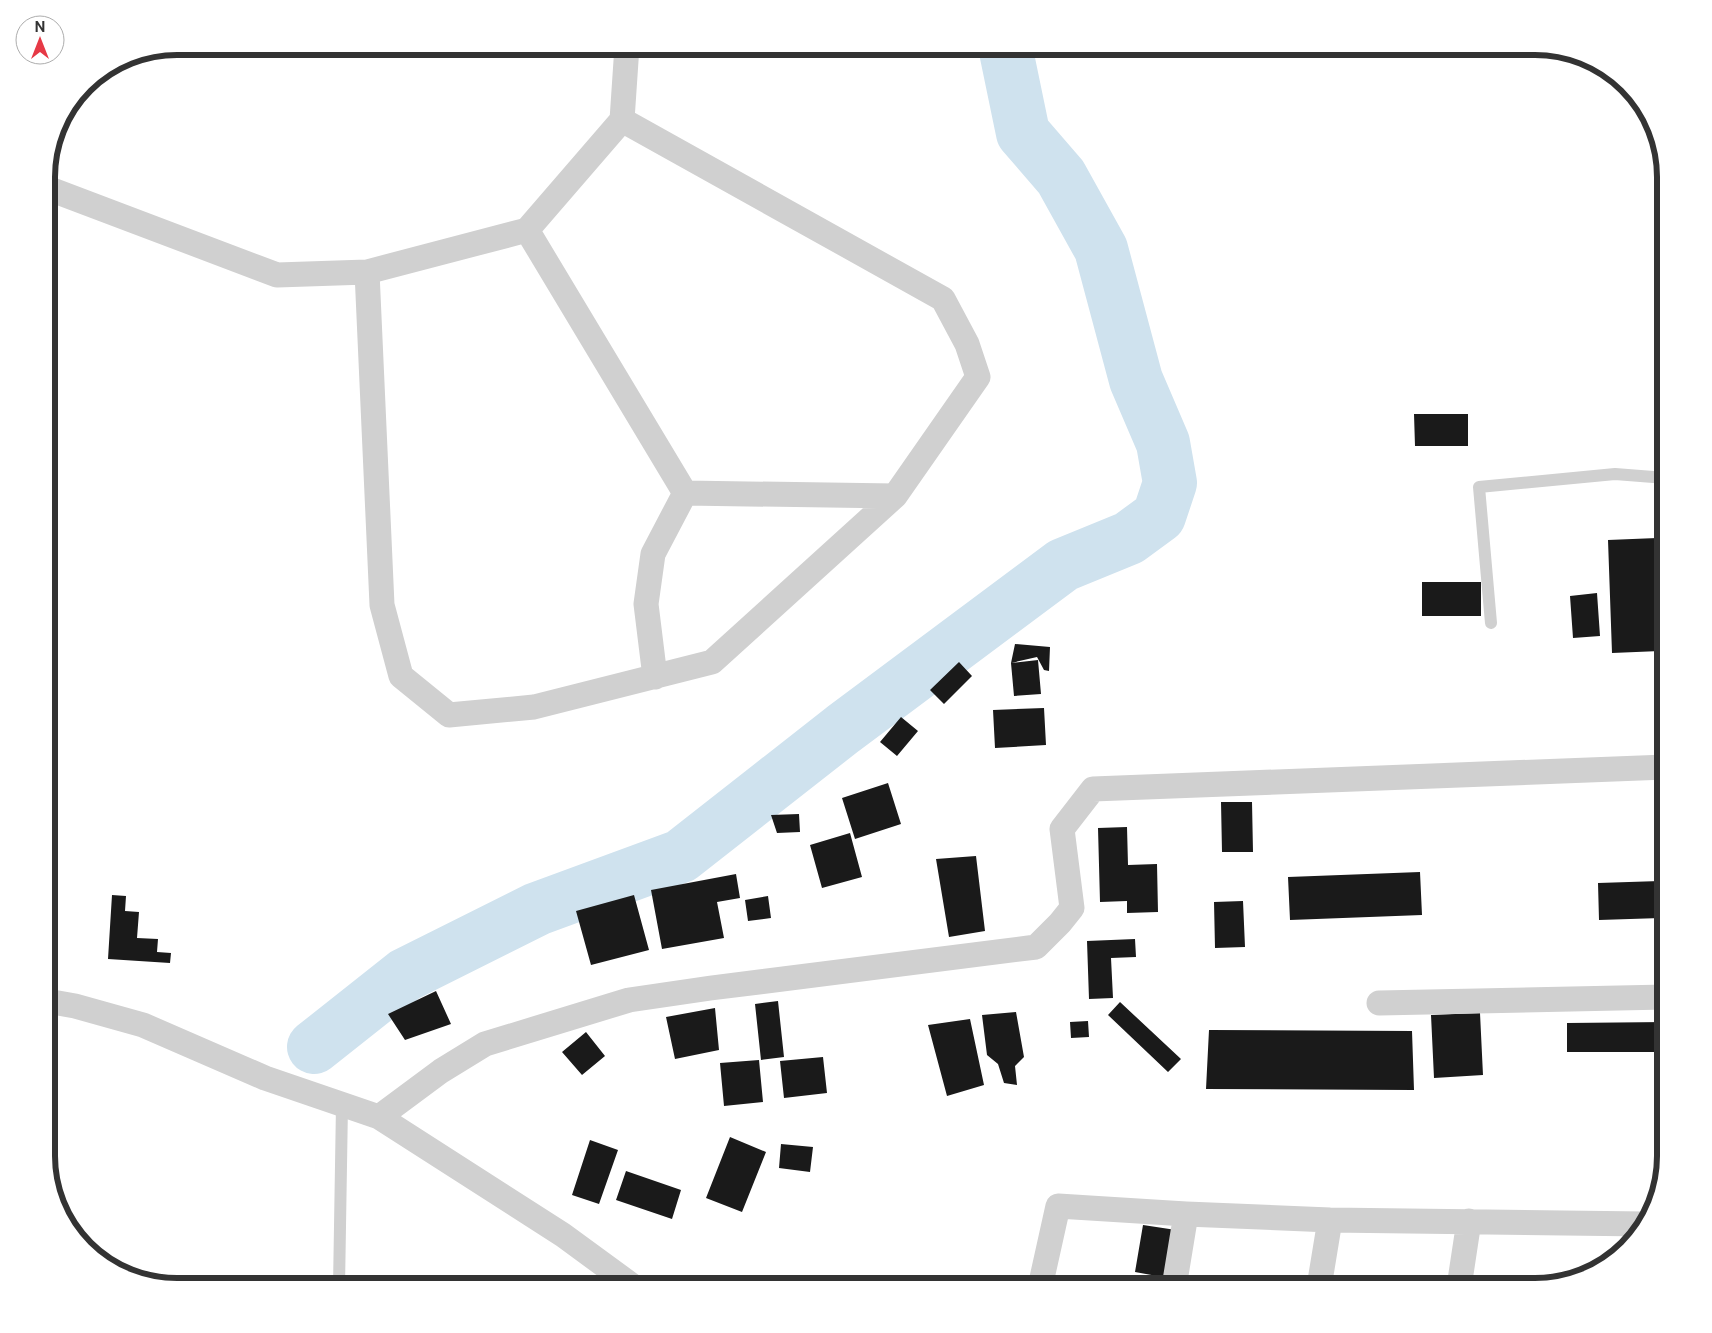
<svg xmlns="http://www.w3.org/2000/svg" width="1712" height="1333" viewBox="0 0 1712 1333" font-family="'Public Sans',sans-serif">
	<style>
		.lines { fill: none; stroke-linecap: round; stroke-linejoin: round }
		.river { stroke: #cfe2ee; stroke-width: 54 }
		.building { fill: #1a1a1a }
		.service { stroke: #d0d0d0; stroke-width: 12 }
		.minor { stroke: #d0d0d0; stroke-width: 25 }
		.rim { fill: none; stroke: #333; stroke-width: 6 }
	</style>
	<rect width="100%" height="100%" fill="#fff"/>
	<g class="lines">
		<!-- river -->
		<path class="river" d="M314,1047L405,975L537,909L681,856L843,729L1063,565L1129,538L1159,516L1170,483L1163,443L1136,380L1101,249L1061,177L1023,133L1005,46"/>
	</g>
	<!-- building -->
	<path class="building" d="M1414,414H1468V446H1415Z
		M1657,538L1660,651L1612,653L1608,540Z
		M1422,582H1481V616H1422Z
		M1597,593L1600,636L1573,638L1570,596Z
		M1015,644L1050,647L1049,671L1044,670L1037,657L1011,663L1038,660L1041,694L1014,696L1011,663Z
		M959,662L972,676L944,704L930,690Z
		M1044,708L1046,745L995,748L993,710Z
		M901,717L918,731L897,756L880,742Z
		M888,783L901,824L855,839L842,798Z
		M1221,802H1252L1253,852H1222Z
		M799,814L800,832L777,833L771,815Z
		M1127,827L1128,865L1157,864L1158,912L1127,913V901L1100,902L1098,828Z
		M850,833L862,877L822,888L810,845Z
		M976,856L985,931L949,937L936,859Z
		M1420,872L1422,915L1290,920L1288,877Z
		M736,874L740,898L717,902L724,938L662,949L651,890Z
		M1660,881L1661,918L1599,920L1598,883Z
		M112,895L126,896L125,911L139,912L137,938L158,939L157,952L171,953L170,963L108,959Z
		M634,895L649,950L591,965L576,911Z
		M768,896L771,918L748,921L745,900Z
		M1243,901L1245,947L1215,948L1214,902Z
		M1135,939L1136,957L1111,958L1113,998L1089,999L1087,941Z
		M436,991L451,1024L405,1040L388,1014Z
		M778,1001L784,1057L761,1060L755,1004Z
		M1120,1002L1181,1059L1168,1072L1108,1015Z
		M715,1008L719,1050L675,1059L666,1017Z
		M1016,1012L1024,1057L1015,1066L1017,1085L1004,1083L998,1064L987,1055L982,1015Z
		M1480,1013L1483,1075L1434,1078L1431,1015Z
		M970,1019L984,1085L947,1096L928,1025Z
		M1088,1021L1089,1037L1071,1038L1070,1022Z
		M1666,1022V1052H1567V1023Z
		M1209,1030L1412,1031L1414,1090L1206,1089Z
		M586,1032L605,1056L582,1075L562,1052Z
		M823,1057L827,1093L784,1098L780,1061Z
		M759,1060L763,1102L724,1106L720,1063Z
		M730,1137L766,1152L742,1212L706,1198Z
		M590,1140L618,1150L599,1204L572,1195Z
		M781,1144L813,1147L810,1172L779,1168Z
		M626,1171L681,1190L672,1219L616,1200Z
		M1143,1225L1176,1230L1168,1278L1135,1272Z"/>
	<g class="lines">
		<!-- service -->
		<path class="service" d="M1491,623L1479,487L1615,474L1666,478
			M339,1287L342,1105"/>
		<!-- minor -->
		<path class="minor" d="M47,188L277,275L367,272L527,230L622,120L627,46
			M527,230L685,493L653,554L646,604L655,677
			M367,272L382,605L401,676L449,715L534,707L712,662L895,496L978,377L967,344L943,299L622,120
			M685,493L895,496
			M47,1001L75,1006L143,1025L265,1078L379,1117L563,1235L634,1287
			M1379,1003L1666,997
			M379,1117L441,1071L485,1044L629,1000L711,988L1036,947L1060,923L1072,908L1062,829L1093,789L1666,767
			M1040,1287L1058,1206L1186,1214L1330,1220L1645,1224
			M1174,1287L1186,1214
			M1319,1287L1330,1220
			M1459,1287L1469,1221"/>
	</g>
	<!-- crop -->
	<path d="M0 0H1712V1333H0ZM177 55H1535A122 122 0 0 1 1657 177V1156A122 122 0 0 1 1535 1278H177A122 122 0 0 1 55 1156V177A122 122 0 0 1 177 55Z" fill="#fff" fill-rule="evenodd"/>
	<path class="rim" d="M177 55H1535A122 122 0 0 1 1657 177V1156A122 122 0 0 1 1535 1278H177A122 122 0 0 1 55 1156V177A122 122 0 0 1 177 55Z"/>
	<!-- north arrow -->
	<g transform="translate(40 40)"><circle r="24" fill="#ffffff" stroke="#adadad"/>
	<path d="M0-4L9 19L0 12L-9 19Z" fill="#e63946"/>
	<text y="-8" font-size="14" font-weight="bold" text-anchor="middle" fill="#333333">N</text>
	</g>
</svg>
